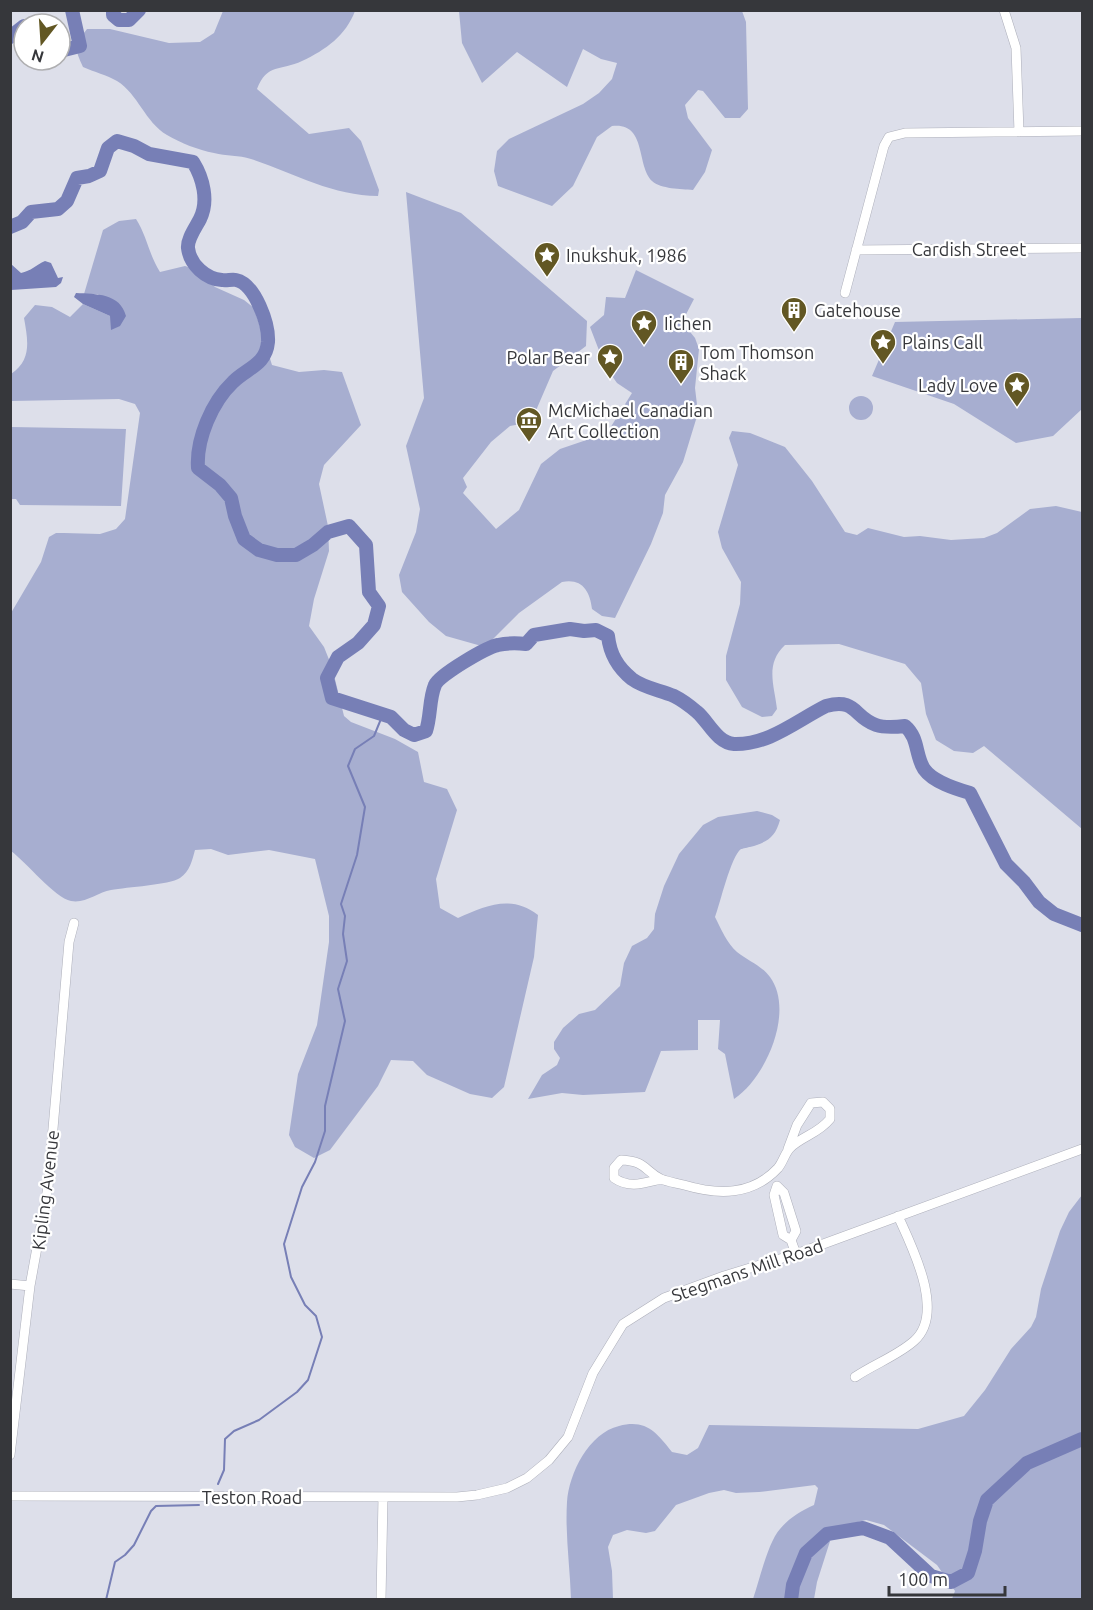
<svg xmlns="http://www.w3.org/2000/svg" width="1093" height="1610" viewBox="0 0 1093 1610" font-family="Ubuntu,sans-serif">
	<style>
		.green { fill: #a7aed0 }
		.water { fill: #777fb6 }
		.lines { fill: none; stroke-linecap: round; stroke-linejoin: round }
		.stream { stroke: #777fb6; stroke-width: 2 }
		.river { stroke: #777fb6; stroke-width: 14 }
		.minor-casing { stroke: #adafba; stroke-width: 10 }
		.minor { stroke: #fff; stroke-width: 9 }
		.labels { text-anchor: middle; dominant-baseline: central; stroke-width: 4.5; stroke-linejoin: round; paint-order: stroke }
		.street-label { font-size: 18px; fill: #36373b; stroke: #fff }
		.poi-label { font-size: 18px; fill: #36373b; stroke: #fff; text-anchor: start }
	</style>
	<rect width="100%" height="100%" fill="#dddfea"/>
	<!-- green -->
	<path class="green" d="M223,11H355C346,35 326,50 302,61C281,71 267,63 257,89L309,134L349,128L361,141L379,190L378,196C333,196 293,173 251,159C239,155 226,156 214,153C198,150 181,143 167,135C145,122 138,94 117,81C107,75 94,72 83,67C74,47 74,46 87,29H110L169,43L200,42L214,33Z
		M459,11H742L746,22L748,109L740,118H725L703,91L698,90L685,105L688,118L712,150L705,172L693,190C681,189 661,189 652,181C636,165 647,122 612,126L597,137L573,186L552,206L498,186L494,171L497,151L509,139L583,104L599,93L612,79L617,63L601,59L583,49L567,87L517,52L482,83L462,43Z
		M406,192L461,213L587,321L586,346L553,371L531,422L510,426L491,442L463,478L467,487L463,493L496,529L519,510L541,464L560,449L607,433L632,393L617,383L605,366L590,327L604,315L606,297L625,298L636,270L694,299L682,322L695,338L699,349L695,388L698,413L683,462L665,495L663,513L651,544L615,618L602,616L592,609C590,591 582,578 562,582L519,613L485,647L446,636L429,622L402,592L399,575L416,532L420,509L406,446L424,398Z
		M136,219C147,236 149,255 160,272L185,266L198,270L215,287L244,300L254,308L272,365L299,372L324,370L342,372L361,425L324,465L319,484L328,526L329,551L314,599L309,626L324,647L332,667L344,716L351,722L395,739L418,752L424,782L447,789L457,810L436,879L440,908L458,918C485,906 511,894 538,915L534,957L504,1087L492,1098L470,1094L427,1075L413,1061L391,1060L378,1086L330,1150L314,1158L295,1147L289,1135L298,1074L317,1025L329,942V916L315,859L269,850L228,855L211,849L195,850C192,861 190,871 180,878C169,885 127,887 111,890C98,892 85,904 71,901C55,898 26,862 11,851V613L41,562L49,537L56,533H64L100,534L116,529L125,519L140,413L135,404L119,399L11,401V374C32,360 28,341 24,318L35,305L52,307L70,317L83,304L110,316L120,326L98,294H84L103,230L119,221Z
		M1082,318V409L1053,436L1016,443L954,404L872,376L895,322Z
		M849 408a12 12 0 1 1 24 0a12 12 0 1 1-24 0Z
		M11,427L126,429L121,506L20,505L16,499H11Z
		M732,431L750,433L785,447L812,481L845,532L857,535L868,528L904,537L920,536L951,540L984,538L997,533L1030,509L1056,506L1082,512V829L984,746L973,753L954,751L936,740L926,714L921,683L905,664L839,644L785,645C765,664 774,684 777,709L772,716L762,717L742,707L726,680V656L740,604L741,582L722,548L718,532L738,465L729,438Z
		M757,811L772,815L780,820C775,838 767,842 750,847C749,847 742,849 741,849C731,856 720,904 715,917C721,929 727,943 737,952C748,961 761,965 770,977C795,1011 766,1078 734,1099L725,1054L718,1049L720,1020H698V1050L661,1051L645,1092L583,1095L562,1093L528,1099L542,1075L557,1065L560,1058L554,1049V1042L563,1028L579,1014L595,1010L620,986L624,963L632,946L647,938L654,929L655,914L664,886L679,854L703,825L718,817Z
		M1082,1195V1599H952L955,1591L937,1565L884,1525L866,1520L850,1524L832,1535L817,1582L814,1599H753C759,1582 768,1542 780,1529C789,1518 801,1511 814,1505L818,1488L815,1485L759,1492L736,1493L724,1490L709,1493L676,1505L655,1531L646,1533L627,1530L613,1535L608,1547L612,1571L613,1599H571C570,1567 565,1534 567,1502C569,1473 589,1433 619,1426C646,1419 656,1432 672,1452L687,1455L698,1448L709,1425L918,1429L964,1416L985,1390L1011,1349L1031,1327L1036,1317L1041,1289L1060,1231L1069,1212Z"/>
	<!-- water -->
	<path class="water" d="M45,261L51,263L58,278L63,277L61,283L56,287L11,290V264L21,273C31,271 36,265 45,261Z
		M76,293C96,294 120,293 126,316L120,326L111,330L110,316L83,304L74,297Z"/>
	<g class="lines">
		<!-- stream -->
		<path class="stream" d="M218,1484L224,1470L225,1439L234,1431L259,1420L297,1392L308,1380L322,1337L316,1316L305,1305L291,1277L284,1244L302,1187L315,1162L325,1131V1106L345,1021L338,989L347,961L343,934L345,916L341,904L357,855L365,807L348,766L355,749L374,736L383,714
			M106,1600L115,1562L125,1555L134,1545L151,1511L156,1506L199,1505"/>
		<!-- river -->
		<path class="river" d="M113,10V15L119,20H129L139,10
			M10,37L24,26
			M60,47L64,50L80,46L72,10
			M10,227L22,222L31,212L58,209L67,201L77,178L89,176L100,171L108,148L117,141L134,146L149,154L193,162C203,178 209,201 200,219C196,227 187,239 188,248C190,265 206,279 222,280C226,281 232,279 236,280C255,284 269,324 268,342C266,365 247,368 233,382C212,402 196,439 198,468L220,485L231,498L235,516L244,539L259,550L277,555H296L313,545L328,532L349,526L366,545L369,592L379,606L374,625L358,643L338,657L327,678L332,698L391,717L404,730L414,735L426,731C431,716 429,699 435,685C439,675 487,647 498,645C507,643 517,643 526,644L534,635L570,629L584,631L596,630L608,636C610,654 617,667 632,679C644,688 660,690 674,696C682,700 690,706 697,712C708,721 717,743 734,744C769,745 796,721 826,706C857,698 853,717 876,725C885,728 896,727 905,726C919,738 915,755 924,769C933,782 956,789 970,793L1006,864L1024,882L1039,902L1054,914L1082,925
			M791,1600L793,1585L806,1553L827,1534L863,1528L890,1538L931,1576L951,1582L968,1573L975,1551L980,1521L987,1500L1027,1463L1082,1439"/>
		<!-- minor casing -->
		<g class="minor-casing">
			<path id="minor" d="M1004,10L1016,48L1019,132
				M856,250L1082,248
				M845,293L884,146L889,137L905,133L1082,131
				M661,1179C644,1183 630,1189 614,1178V1168L621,1160C647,1161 644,1171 661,1179C668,1182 677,1183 684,1185C718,1195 752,1196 778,1168C783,1162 785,1153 790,1148C802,1136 818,1134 830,1119V1109L823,1102L811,1103L797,1125L788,1149
				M791,1240L796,1231L784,1193L777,1186L774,1195L783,1235L791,1240L796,1254
				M10,1284L30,1286
				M855,1377C874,1364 897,1356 914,1341C946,1313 912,1247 898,1216
				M10,1455L30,1286L48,1187L69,942L74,923
				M10,1496L457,1497L477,1495L507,1488L527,1478L549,1460L568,1437L593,1373L623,1324L664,1298L724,1276L796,1254L1082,1149
				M381,1600L383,1497"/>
		</g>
		<!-- minor -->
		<use href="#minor" class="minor"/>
	</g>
	<!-- icons -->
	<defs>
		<g id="sight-pin" transform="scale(1.35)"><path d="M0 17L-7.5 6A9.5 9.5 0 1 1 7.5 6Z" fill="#625723" stroke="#fff"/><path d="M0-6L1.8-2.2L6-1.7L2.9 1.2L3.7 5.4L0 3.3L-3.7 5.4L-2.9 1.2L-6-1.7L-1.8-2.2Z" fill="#fff"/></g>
		<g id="building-pin" transform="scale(1.35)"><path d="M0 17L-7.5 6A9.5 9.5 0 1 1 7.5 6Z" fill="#625723" stroke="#fff"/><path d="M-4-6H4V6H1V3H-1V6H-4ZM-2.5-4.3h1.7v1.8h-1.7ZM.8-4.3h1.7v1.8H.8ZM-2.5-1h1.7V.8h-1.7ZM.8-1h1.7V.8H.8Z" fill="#fff"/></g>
		<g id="museum-pin" transform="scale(1.35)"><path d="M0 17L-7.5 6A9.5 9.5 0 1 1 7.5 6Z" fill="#625723" stroke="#fff"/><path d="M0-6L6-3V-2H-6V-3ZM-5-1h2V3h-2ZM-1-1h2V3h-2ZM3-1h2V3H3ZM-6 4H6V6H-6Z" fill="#fff"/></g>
	</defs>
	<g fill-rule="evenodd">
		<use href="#sight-pin" x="547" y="255"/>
		<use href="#building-pin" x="794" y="310"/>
		<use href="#sight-pin" x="644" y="323"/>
		<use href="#sight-pin" x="883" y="342"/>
		<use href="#sight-pin" x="610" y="357"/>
		<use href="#building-pin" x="681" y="362"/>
		<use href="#sight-pin" x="1017" y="385"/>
		<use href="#museum-pin" x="529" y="420"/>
	</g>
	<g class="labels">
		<!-- street labels -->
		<g class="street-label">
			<text x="969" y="249">Cardish Street</text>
			<text transform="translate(45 1190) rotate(-83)">Kipling Avenue</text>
			<text transform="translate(747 1270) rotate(-19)">Stegmans Mill Road</text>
			<text x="252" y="1497">Teston Road</text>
		</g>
		<!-- poi labels -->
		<g class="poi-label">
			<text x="566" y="255">Inukshuk, 1986</text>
			<text x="814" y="310">Gatehouse</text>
			<text x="664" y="323">Iichen</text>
			<text x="902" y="342">Plains Call</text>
			<text x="700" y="352">Tom Thomson<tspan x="700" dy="21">Shack</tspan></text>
			<text x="590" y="357" text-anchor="end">Polar Bear</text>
			<text x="998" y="385" text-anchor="end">Lady Love</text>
			<text x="548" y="410">McMichael Canadian<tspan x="548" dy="21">Art Collection</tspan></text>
		</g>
	</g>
	<!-- border -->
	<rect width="1093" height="1610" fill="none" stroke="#36373b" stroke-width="24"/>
	<!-- north arrow -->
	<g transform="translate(42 42) rotate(197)"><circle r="28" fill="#ffffff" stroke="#afafb1" stroke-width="1.5"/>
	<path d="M0-4.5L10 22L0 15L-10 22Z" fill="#625723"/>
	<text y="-9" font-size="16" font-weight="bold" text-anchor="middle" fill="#36373b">N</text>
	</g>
	<!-- scale -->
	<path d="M889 1586v9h116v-9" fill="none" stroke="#36373b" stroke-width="3"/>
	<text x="898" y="1586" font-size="18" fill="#36373b" stroke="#ffffff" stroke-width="4.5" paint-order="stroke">100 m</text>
</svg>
